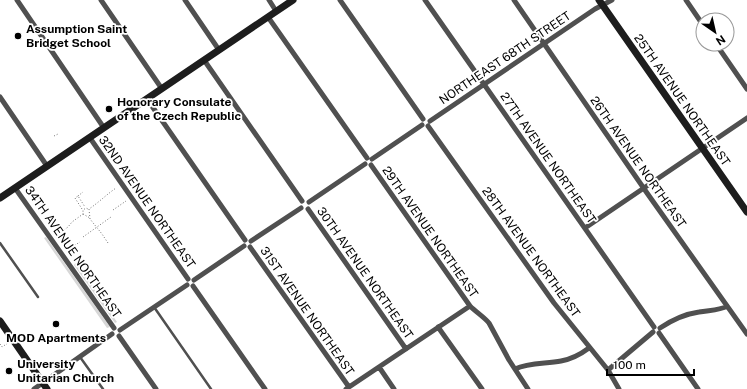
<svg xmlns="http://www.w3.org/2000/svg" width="747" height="389" viewBox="0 0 747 389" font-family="'Public Sans',sans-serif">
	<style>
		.green { fill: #d7d7d7 }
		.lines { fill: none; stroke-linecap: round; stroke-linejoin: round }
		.path { stroke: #727272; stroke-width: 1; stroke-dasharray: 1 2; stroke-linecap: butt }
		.service { stroke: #505050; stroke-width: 2.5 }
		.minor { stroke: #505050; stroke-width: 5 }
		.secondary { stroke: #1d1d1d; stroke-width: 7 }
		.poi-dot { fill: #000; stroke: #fff; stroke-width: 1.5 }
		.labels { text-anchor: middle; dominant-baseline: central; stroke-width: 3.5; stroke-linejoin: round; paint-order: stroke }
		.poi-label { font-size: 12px; font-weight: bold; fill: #000; stroke: #fff; text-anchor: start }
		.street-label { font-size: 12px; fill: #000; stroke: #fff }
	</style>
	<rect width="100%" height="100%" fill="#fff"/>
	<!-- green -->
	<path class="green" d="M46,237L110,327L107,328L44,238Z
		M76,263L117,322L115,323L74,265Z"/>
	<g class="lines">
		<!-- path -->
		<path class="path" d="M54,136L58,134
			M78,196L83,192
			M82,209L75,198L78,196L85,207
			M113,210L126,201
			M83,214L90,218
			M57,235L68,227L72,222L83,214V210L86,208L88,209
			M83,237L111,217
			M108,243L102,234L90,219L89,209C98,203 106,195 116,188
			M67,250L80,242
			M0,344L2,347L8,343"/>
		<!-- service -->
		<path class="service" d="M0,243L38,297
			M154,307L211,389
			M80,357L103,389"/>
		<!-- minor -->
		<path class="minor" d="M17,0L104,128
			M101,0L162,89
			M185,0L219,50
			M269,0L276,11
			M340,0L423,119
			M425,0L654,327
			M514,0L647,193L747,334
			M686,0L703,25
			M268,17L367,158
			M716,44L747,89
			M204,60L302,201
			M0,97L47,166
			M147,99L245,240
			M430,121L595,9L612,0
			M428,126L554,303L608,370L619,389
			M90,138L188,279
			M372,159L422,125
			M371,165L470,306C476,312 484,317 489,323L509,360L528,389
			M15,188L114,328
			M309,202L365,164
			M308,209L406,349
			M585,228L747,118
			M251,241L301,208
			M250,247L349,387
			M194,280L244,246
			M193,286L265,389
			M438,327L482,389
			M660,328C672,320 685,314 699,312C709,310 719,311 727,306
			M120,330L187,285
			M659,333L698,389
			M119,336L156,389
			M379,367L394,389
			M515,369C529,362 546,364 561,361C572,359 581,354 589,348
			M608,370L653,332
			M34,389L112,334
			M346,389L470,306"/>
		<!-- secondary -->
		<path class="secondary" d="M599,0L747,212
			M0,198L293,0
			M0,321L47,389"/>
	</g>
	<!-- markers -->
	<g class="poi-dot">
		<circle cx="18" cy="36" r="4"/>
		<circle cx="109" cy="109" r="4"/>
		<circle cx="56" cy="324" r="4"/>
		<circle cx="9" cy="371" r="4"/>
	</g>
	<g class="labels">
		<!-- poi labels -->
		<g class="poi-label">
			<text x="26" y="29">Assumption Saint<tspan x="26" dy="14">Bridget School</tspan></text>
			<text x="117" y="102">Honorary Consulate<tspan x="117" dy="14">of the Czech Republic</tspan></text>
			<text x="56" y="338" text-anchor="middle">MOD Apartments</text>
			<text x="17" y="364">University<tspan x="17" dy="14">Unitarian Church</tspan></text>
		</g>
		<!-- street labels -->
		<g class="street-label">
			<text transform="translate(505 58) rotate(-34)">NORTHEAST 68TH STREET</text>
			<text transform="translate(682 100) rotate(55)">25TH AVENUE NORTHEAST</text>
			<text transform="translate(548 158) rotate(55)">27TH AVENUE NORTHEAST</text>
			<text transform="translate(638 162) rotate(55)">26TH AVENUE NORTHEAST</text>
			<text transform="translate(147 202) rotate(55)">32ND AVENUE NORTHEAST</text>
			<text transform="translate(430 232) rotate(55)">29TH AVENUE NORTHEAST</text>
			<text transform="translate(73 252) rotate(55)">34TH AVENUE NORTHEAST</text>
			<text transform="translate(531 252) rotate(54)">28TH AVENUE NORTHEAST</text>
			<text transform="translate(365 273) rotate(55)">30TH AVENUE NORTHEAST</text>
			<text transform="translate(307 311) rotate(55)">31ST AVENUE NORTHEAST</text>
		</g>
	</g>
	<!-- north arrow -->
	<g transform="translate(715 32) rotate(146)"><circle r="19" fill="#ffffff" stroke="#999999"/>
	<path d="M0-3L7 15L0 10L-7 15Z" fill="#000000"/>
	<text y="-6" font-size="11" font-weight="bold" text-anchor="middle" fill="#000000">N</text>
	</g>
	<!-- scale -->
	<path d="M607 369v6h87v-6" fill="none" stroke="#000000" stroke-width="2"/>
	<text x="613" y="369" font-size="12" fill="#000000" stroke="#ffffff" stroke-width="3" paint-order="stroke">100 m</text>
</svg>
